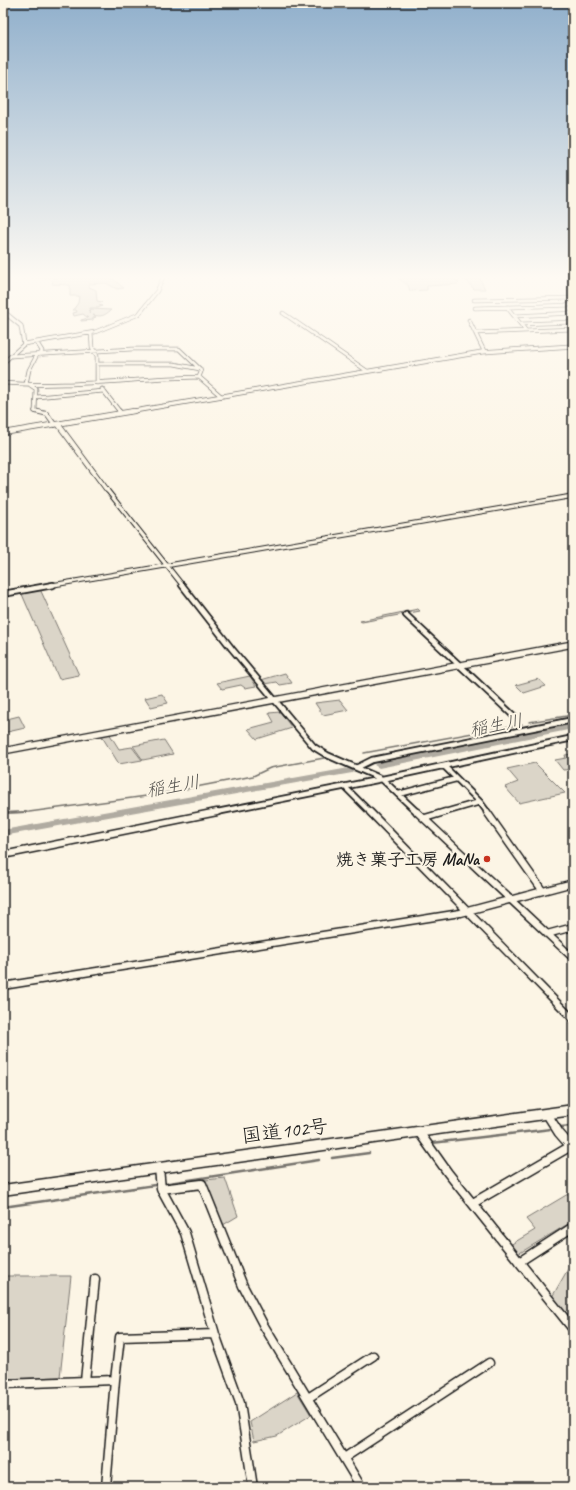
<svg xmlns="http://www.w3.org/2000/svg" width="576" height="1490" viewBox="0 0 576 1490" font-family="Caveat,'Klee One',sans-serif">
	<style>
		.green { fill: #dbd5c8; stroke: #7c7872 }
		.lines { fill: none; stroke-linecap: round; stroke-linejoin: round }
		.stream-far3 { stroke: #75726c; stroke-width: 1 }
		.stream-far2 { stroke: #75726c; stroke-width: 1.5 }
		.stream-far1 { stroke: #75726c; stroke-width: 2 }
		.stream { stroke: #75726c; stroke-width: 2.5 }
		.river { fill: #b0aba1; fill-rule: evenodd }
		.minor-far4-casing { stroke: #1c1c1c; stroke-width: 4.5 }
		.minor-far3-casing { stroke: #1c1c1c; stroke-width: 5.5 }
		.minor-far2-casing { stroke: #1c1c1c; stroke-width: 8 }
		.minor-far1-casing { stroke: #1c1c1c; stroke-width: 9 }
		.minor-casing { stroke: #1c1c1c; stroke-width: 11 }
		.tertiary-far2-casing { stroke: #1c1c1c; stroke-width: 5 }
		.tertiary-far1-casing { stroke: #1c1c1c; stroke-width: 6 }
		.tertiary-casing { stroke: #1c1c1c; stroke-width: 8 }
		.trunk-casing { stroke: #1c1c1c; stroke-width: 3 }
		.minor-far4 { stroke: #fcf5e5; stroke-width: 3 }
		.minor-far3 { stroke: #fcf5e5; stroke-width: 3.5 }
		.minor-far2 { stroke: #fcf5e5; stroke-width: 4.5 }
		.minor-far1 { stroke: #fcf5e5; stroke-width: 6 }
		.minor { stroke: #fcf5e5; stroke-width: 8 }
		.tertiary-far2 { stroke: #fcf5e5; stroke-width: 3.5 }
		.tertiary-far1 { stroke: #fcf5e5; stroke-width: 4.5 }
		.tertiary { stroke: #fcf5e5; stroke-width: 5.5 }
		.trunk { fill: #fcf5e5; fill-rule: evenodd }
		.poi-dot { fill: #c8321e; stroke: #fcf5e5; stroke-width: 1.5 }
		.labels { text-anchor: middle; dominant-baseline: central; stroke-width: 4; stroke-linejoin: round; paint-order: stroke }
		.poi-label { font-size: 17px; font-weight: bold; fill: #1c1c1c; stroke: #fcf5e5; text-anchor: end }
		.water-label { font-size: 18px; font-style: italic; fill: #575551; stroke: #fcf5e5 }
		.near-street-label { font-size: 20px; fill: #1c1c1c; stroke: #fcf5e5 }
	</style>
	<rect width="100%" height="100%" fill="#fcf5e5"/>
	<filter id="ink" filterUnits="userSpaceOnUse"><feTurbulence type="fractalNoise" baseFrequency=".025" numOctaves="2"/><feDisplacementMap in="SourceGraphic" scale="8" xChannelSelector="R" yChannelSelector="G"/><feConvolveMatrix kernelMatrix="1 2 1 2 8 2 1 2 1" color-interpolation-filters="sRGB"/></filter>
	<g filter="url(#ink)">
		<!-- green -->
		<path class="green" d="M35,277H104L113,279L124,288L117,289L106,283L89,284V287L96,290L97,301L102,302L99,305L102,306L98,308H90L89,314L91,309L111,310C104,316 101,317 93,315L96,317L93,318V320L81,321V320L88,318L83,314L74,316L73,313L77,312L76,310H73L78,303L79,296H70V285L52,284L54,277L36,278Z
			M396,277H450L459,282L458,284L427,286V290L410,291L408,285Z
			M463,277H479L485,289H474Z
			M40,589L79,675L59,679L21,592Z
			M418,609L420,611L362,622L360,621Z
			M285,673L292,683L280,685L277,682L265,684L261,680Z
			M250,676L256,686L245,688L241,685L222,689L217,683Z
			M538,679L546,686L524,693L516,685Z
			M162,694L168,703L151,707L145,698Z
			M340,700L348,710L323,715L315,703Z
			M280,712L292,728L257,739L248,729L274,722L269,713Z
			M19,716L25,728L3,733V720Z
			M109,733L119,749L132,747L142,760L119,764L101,735Z
			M164,740L173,754L143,760L133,746Z
			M573,754V769L563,770L555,760L566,758L565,755Z
			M535,763L565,793L519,803L505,787L518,782L507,769Z
			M225,1178L238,1216L223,1225L205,1180Z
			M573,1191V1221L518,1254L510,1245L535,1230L526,1219Z
			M568,1269L572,1272L573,1271V1324L552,1297Z
			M3,1276H71L60,1377L3,1379Z
			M297,1392L311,1415L277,1436L254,1441L250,1422Z"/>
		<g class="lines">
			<!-- stream-far3 -->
			<path class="stream-far3" d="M561,496L573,494"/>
			<!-- stream-far2 -->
			<path class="stream-far2" d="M529,722L573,715
				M364,753L522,724
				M3,813L29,812L154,795L253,776L270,768L324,758"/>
			<!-- stream-far1 -->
			<path class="stream-far1" d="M3,813L26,812"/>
			<!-- stream -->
			<path class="stream" d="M560,1127L573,1126
				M432,1143L551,1129
				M332,1158L369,1153
				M169,1183L319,1160
				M3,1207L155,1185"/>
			<!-- river -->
			<path class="river" d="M573,723V729L379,768L374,765L379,762Z
				M349,768L354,771L352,773L3,836V830Z"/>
			<!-- minor-far4 casing -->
			<g class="minor-far4-casing">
				<path id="minor-far4" d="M474,300L573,298
					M507,307L526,331L573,329
					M475,308L573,305
					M283,313L367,371
					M514,316L573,313
					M469,320L484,351
					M521,324L573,322
					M91,333L92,347L97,356V383
					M475,333L526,331
					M37,343L42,351L40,355
					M11,356L133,349H179L200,369L201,372L199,377
					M3,363L24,344L95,332L139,314L157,291L163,277
					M98,364H174L200,369
					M3,383C68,388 134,378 199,377L221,396
					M26,384L29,370L37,355
					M30,385L36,389L35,411L40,412
					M102,389L120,412
					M36,397L104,391"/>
			</g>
			<!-- minor-far3 casing -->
			<g class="minor-far3-casing">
				<path id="minor-far3" d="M35,411L47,414L55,425
					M119,411L121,413
					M107,490L183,586
					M47,586L573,496"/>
			</g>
			<!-- minor-far2 casing -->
			<g class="minor-far2-casing">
				<path id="minor-far2" d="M182,585L232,649L314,747L327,755L382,779L418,813
					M3,594L53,585
					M406,615L516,718
					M444,766L480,802L488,813
					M358,767L372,760L573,720
					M345,787L371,813
					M399,794L456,779
					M212,813L382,779L573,738
					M442,813L480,802"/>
			</g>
			<!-- minor-far1 casing -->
			<g class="minor-far1-casing">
				<path id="minor-far1" d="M370,812L573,1019
					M417,812L573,958
					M487,812L542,890
					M425,818L445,812
					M3,855L217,812
					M547,934L573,927
					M3,986L460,913L573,883"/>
			</g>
			<!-- minor casing -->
			<g class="minor-casing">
				<path id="minor" d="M547,1114L559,1133L573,1149
					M419,1132L448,1173L573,1329
					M159,1168L161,1189L185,1233L215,1334L240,1403L253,1487
					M161,1189L202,1184L243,1286L264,1326L361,1487
					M473,1203L571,1146
					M519,1262L573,1227
					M115,1380L120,1337L215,1334
					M85,1381L95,1279
					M3,1384L115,1380L106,1487
					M308,1398L373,1356
					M344,1458L489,1363"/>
			</g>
			<!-- tertiary-far2 casing -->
			<g class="tertiary-far2-casing">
				<path id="tertiary-far2" d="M3,311L21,326L24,344
					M128,412L482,352L573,346"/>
			</g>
			<!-- tertiary-far1 casing -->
			<g class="tertiary-far1-casing">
				<path id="tertiary-far1" d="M58,424L107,490
					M3,433L134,411"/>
			</g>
			<!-- tertiary casing -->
			<g class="tertiary-casing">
				<path id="tertiary" d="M3,751L573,644"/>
			</g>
			<!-- trunk casing -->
			<g class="trunk-casing">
				<path id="trunk" d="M573,1105V1115L3,1195V1185Z"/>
			</g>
			<!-- minor-far4 -->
			<use href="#minor-far4" class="minor-far4"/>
			<!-- minor-far3 -->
			<use href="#minor-far3" class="minor-far3"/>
			<!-- minor-far2 -->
			<use href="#minor-far2" class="minor-far2"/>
			<!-- minor-far1 -->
			<use href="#minor-far1" class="minor-far1"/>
			<!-- minor -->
			<use href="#minor" class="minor"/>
			<!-- tertiary-far2 -->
			<use href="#tertiary-far2" class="tertiary-far2"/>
			<!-- tertiary-far1 -->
			<use href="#tertiary-far1" class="tertiary-far1"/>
			<!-- tertiary -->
			<use href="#tertiary" class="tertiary"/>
			<!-- trunk -->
			<use href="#trunk" class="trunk"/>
		</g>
	</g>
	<!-- sky -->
	<linearGradient id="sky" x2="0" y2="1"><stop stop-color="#91b0cc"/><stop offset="0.57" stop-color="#fefaf3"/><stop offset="1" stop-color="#fefaf3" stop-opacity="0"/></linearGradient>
	<rect width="576" height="486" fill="url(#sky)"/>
	<!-- markers -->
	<circle class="poi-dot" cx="487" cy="859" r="4"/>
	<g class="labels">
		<!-- poi labels -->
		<g class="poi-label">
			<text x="479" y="859">焼き菓子工房 MaNa</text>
		</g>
		<!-- water labels -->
		<g class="water-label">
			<text transform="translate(496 725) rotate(-11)">稲生川</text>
			<text transform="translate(173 786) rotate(-10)">稲生川</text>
		</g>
		<!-- near-street labels -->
		<g class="near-street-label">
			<text transform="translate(285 1131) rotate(-7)">国道102号</text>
		</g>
	</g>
	<!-- margin -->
	<rect width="576" height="1490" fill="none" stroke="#fcf5e5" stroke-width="16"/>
	<rect x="8" y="8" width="560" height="1474" fill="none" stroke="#1c1c1c" stroke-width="1.5" filter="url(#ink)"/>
</svg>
